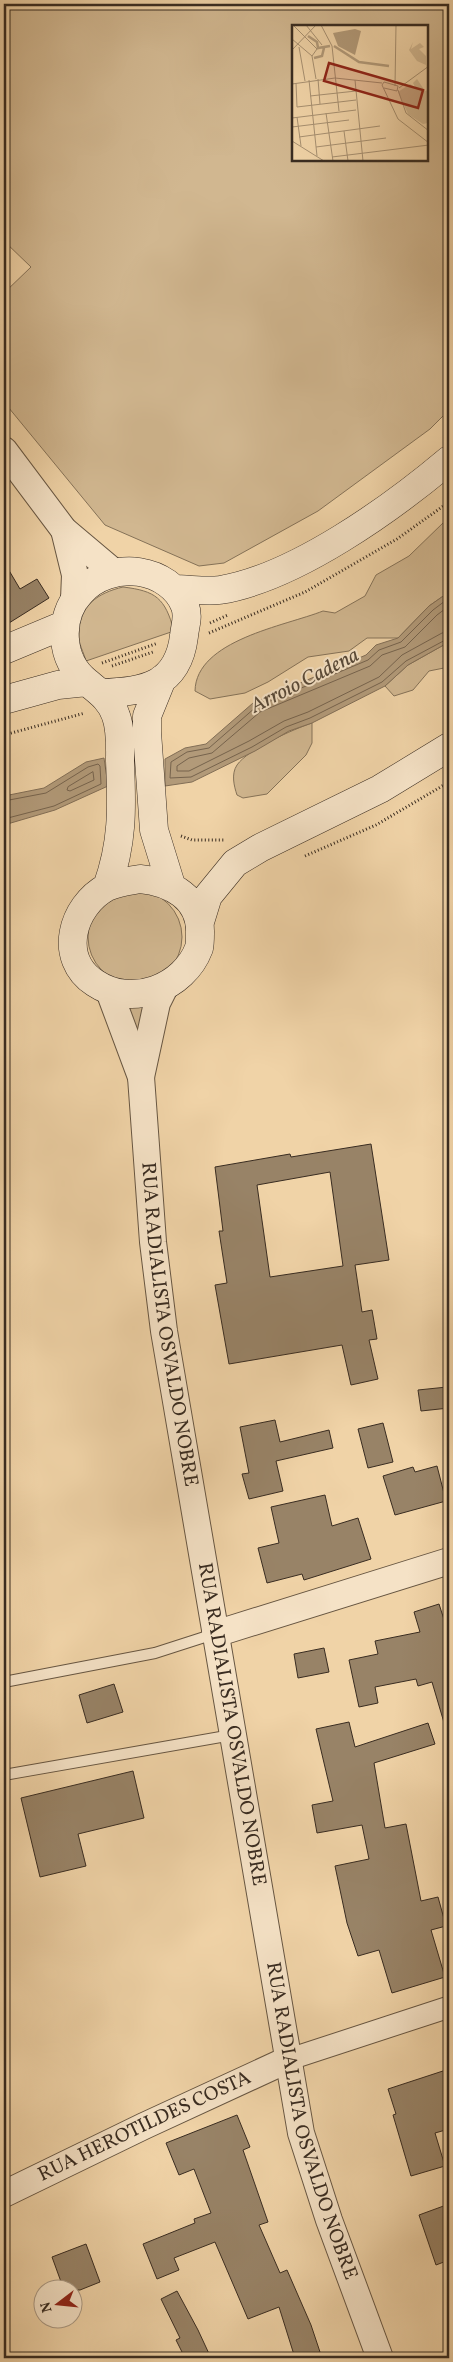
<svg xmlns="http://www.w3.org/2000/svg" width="453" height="2362" font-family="Vollkorn,serif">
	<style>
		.green { fill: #d1b790; stroke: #857258; fill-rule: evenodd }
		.water { fill: #b29a79; stroke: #826e56 }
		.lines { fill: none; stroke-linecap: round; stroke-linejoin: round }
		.shore { stroke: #76634d; stroke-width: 1 }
		.building { fill: #988367; stroke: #392c21; fill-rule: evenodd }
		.service-casing { stroke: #675642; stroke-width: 12 }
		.minor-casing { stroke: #675642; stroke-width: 23 }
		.tertiary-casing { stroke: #675642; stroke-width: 28 }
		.secondary-casing { stroke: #392c21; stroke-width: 29 }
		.path { stroke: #392c21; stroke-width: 3; stroke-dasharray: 1 2.5; stroke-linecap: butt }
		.service { stroke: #f5e2c6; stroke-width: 10 }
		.minor { stroke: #f5e2c6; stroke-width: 21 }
		.tertiary { stroke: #f5e2c6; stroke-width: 26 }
		.secondary { stroke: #f5e2c6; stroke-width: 28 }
		.labels { text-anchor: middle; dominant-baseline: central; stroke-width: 4; stroke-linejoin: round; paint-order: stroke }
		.street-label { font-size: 20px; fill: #392c21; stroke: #f5e2c6 }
		.water-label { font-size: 21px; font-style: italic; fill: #574837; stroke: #f5e2c6 }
		.inset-river { fill: none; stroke: #b29a79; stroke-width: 2.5 }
		.inset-road { fill: none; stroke: #a79071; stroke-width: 1 }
		.view { fill: #8f2418; fill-opacity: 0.15; stroke: #8f2418; stroke-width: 2.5 }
		.inset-edge { fill: none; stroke: #392c21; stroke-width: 2.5 }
	</style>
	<rect width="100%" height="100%" fill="#f0d3a7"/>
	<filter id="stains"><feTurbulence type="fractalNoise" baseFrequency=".004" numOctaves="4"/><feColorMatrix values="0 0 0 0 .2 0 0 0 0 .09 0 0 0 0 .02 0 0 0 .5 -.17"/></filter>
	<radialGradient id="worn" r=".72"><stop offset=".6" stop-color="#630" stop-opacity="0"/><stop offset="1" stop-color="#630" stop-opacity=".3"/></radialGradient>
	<path class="green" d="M4 4H449V410L430 429 318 511 224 563 199 566 105 525 4 402V293L31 267 4 241ZM427 26V160H293V26Z
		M449 521V592L429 606 398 638H367L349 651 308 657 268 682 245 693 210 699 195 691C196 640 285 626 323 611L335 613 365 596 376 575 409 556 444 522Z
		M123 587C156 591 165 598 174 631L86 661C84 653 78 643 79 635 79 605 98 593 123 587Z
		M449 642V667L429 671 413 690 394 696 385 686 408 665Z
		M312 723V743L306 755 267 794 243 798 237 795C234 786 231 774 237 765 248 749 294 729 312 723Z
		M88 937a47 47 0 1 1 94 0a47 47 0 1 1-94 0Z
		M121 1005 148 1006 137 1054Z"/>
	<path class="water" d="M449 592V642L408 665 385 686 312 723 289 731 255 751 192 782 165 786V759L185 748 206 744 253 703 366 655 376 645 398 638 429 606Z
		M104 758 108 786 55 810 4 825V796L44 788 86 762Z"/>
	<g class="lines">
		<path class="shore" d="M449 598 433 610 401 642 379 650 368 660 256 707 209 748 187 752 171 762 170 778 191 777 252 747 286 727 310 718 382 682 406 661 449 638
			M449 606 437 615 405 647 382 655 370 666 260 712 212 753 189 758 177 766V771H189L249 741 284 721 308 712 379 677 402 655 442 633 449 632
			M93 772 94 780 70 791 67 790 68 787Z
			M4 801 46 793 88 767 98 764 100 766 101 784 54 806 4 819"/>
	</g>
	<path class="building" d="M4 562 20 589 37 579 49 598 9 623 4 614Z
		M371 1144 389 1260 355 1265 362 1312 372 1310 377 1339 369 1340 378 1379 351 1385 342 1345 229 1364 215 1285 227 1283 219 1231H223L215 1167 290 1154 291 1157ZM330 1172 343 1266 270 1277 257 1185Z
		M447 1387 449 1408 421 1411 418 1390Z
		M275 1420 280 1442 329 1430 333 1448 276 1461 283 1491 249 1499 242 1474 249 1473 240 1427Z
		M383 1423 393 1462 368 1468 358 1429Z
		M437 1466 446 1501 395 1515 383 1476 413 1467 415 1472Z
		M325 1495 332 1526 358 1518 371 1559 304 1580 302 1574 267 1583 258 1548 279 1543 271 1507Z
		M439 1604 449 1635V1725L445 1726 432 1682 418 1686 416 1679 375 1687 378 1703 359 1707 349 1660 378 1654 375 1641 420 1632 414 1612Z
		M324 1648 329 1672 298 1678 294 1654Z
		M114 1684 123 1712 87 1723 79 1695Z
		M349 1722 355 1747 428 1723 435 1744 374 1763 385 1828 406 1824 421 1901 438 1897 446 1926 431 1930 445 1977 392 1993 379 1950 358 1956 347 1923 335 1866 369 1859 362 1825 317 1833 312 1805 333 1801 316 1729Z
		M133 1771 144 1818 78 1834 86 1866 40 1877 21 1798Z
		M449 2069V2129L435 2133 445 2166 411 2176 393 2115 396 2114 388 2089Z
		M237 2115 250 2147 243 2150 268 2222 259 2225 280 2273 287 2270 311 2325 320 2352 298 2358H295L279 2307 248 2319 215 2242 174 2258 179 2270 157 2279 143 2244 195 2223 194 2219 211 2213 194 2169 179 2175 166 2143Z
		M449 2204V2260L436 2265 419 2215Z
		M86 2244 100 2282 80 2290H64L52 2257Z
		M177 2291 198 2330 211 2358H185L176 2340 180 2338 161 2299Z"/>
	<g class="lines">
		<g class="service-casing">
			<path id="service" d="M4 1682 155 1653 214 1634
				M4 1775 232 1735"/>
		</g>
		<g class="minor-casing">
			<path id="minor" d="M287 2060 449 2007"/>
		</g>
		<g class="tertiary-casing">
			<g id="tertiary">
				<path d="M4 450 64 530 115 573"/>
				<path d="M64 530 75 575 74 599"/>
				<path id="s1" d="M109 991 141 1077 153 1242 164 1331 301 2133 329 2220 380 2358"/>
				<path d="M141 1077 157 1003 165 987"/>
				<path d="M215 1634 449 1561"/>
				<path id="s2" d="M4 2194 144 2126 287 2060"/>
			</g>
		</g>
		<g class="secondary-casing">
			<path id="secondary" d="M174 589C189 589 206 592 220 590 295 578 392 508 449 460
				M4 650 64 625
				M162 679 147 716V732L154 830 171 885
				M101 693C144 692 178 686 184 636 185 625 189 617 185 606 178 587 159 575 139 572 118 569 95 576 81 592 57 617 60 661 87 682 99 692 111 700 116 716 121 730 120 746 120 761 122 808 123 843 107 887
				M4 700 58 685 87 682
				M140 879C171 882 201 898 200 933 200 938 200 944 199 948 184 988 132 1008 95 983 57 958 72 906 107 887 118 882 129 881 140 879Z
				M200 922 208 896 235 863 260 848 380 789 449 747"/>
		</g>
		<path class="path" d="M210 623 228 615
			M209 633 305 592 397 539 449 502
			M102 663 158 643
			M112 666 153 652
			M4 735 85 713
			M181 836 192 840H224
			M305 856 376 825 449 782"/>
		<use href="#service" class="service"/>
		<use href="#minor" class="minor"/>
		<use href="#tertiary" class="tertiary"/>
		<use href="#secondary" class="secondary"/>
	</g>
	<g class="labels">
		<g class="street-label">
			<text stroke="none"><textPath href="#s1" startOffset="341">RUA RADIALISTA OSVALDO NOBRE</textPath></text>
			<text stroke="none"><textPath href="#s1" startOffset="746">RUA RADIALISTA OSVALDO NOBRE</textPath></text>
			<text stroke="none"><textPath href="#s1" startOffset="1151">RUA RADIALISTA OSVALDO NOBRE</textPath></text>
			<text stroke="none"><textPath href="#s2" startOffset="156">RUA HEROTILDES COSTA</textPath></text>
		</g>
		<g class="water-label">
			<text transform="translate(305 681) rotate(-27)">Arroio Cadena</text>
		</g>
	</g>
	<g transform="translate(292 25)">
		<rect width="136" height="136" fill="#f0d3a7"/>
		<path d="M121 17 119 24 128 18 132 22 127 24 134 31V40L125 36 117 25ZM125 54 133 66 136 65V98L131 99 116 89 106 67 118 59 123 62 121 58Z" fill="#d1b790"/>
		<path d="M63 4 69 6 63 30 46 21 41 8Z" fill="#b29a79"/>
		<path class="inset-river" d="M16 11 25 17 26 23 38 21M42 21 67 37 97 41M22 33 30 31 32 23"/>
		<path class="inset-road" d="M1 0 25 24 20 31M14 0 30 20M29 0 40 21 47 86M0 14 20 31 24 54M7 22 13 56M0 25 24 0M26 54 28 79M17 55 25 131M63 55 71 136M4 58 5 82 64 75M0 59 43 53 90 58M103 61 104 0M92 63 105 66 106 61 92 57 90 60 106 94 137 118M107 63 137 41M106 65 114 88 137 106M18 71 64 66M34 88 41 136M5 92 9 121M0 93 64 85M0 102 57 95M52 106 56 136M7 112 88 101M0 116 32 136M24 122 94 113M40 132 137 120"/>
		<path class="view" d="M37 38 131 65 126 83 32 56Z"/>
		<rect width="136" height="136" class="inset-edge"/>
	</g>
	<rect width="453" height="2362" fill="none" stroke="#f0d3a7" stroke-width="20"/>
	<rect x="5" y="5" width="443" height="2352" fill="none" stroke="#392c21" stroke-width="2.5"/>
	<rect x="10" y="10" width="433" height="2342" fill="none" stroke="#392c21"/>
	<g transform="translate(58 2304) rotate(254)"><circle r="24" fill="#f5e2c6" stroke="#aa9984"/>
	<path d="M0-4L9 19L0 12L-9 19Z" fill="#8f2418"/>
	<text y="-8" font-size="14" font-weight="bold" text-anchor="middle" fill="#392c21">N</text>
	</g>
	<rect width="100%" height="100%" filter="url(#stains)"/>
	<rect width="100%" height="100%" fill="url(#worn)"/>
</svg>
